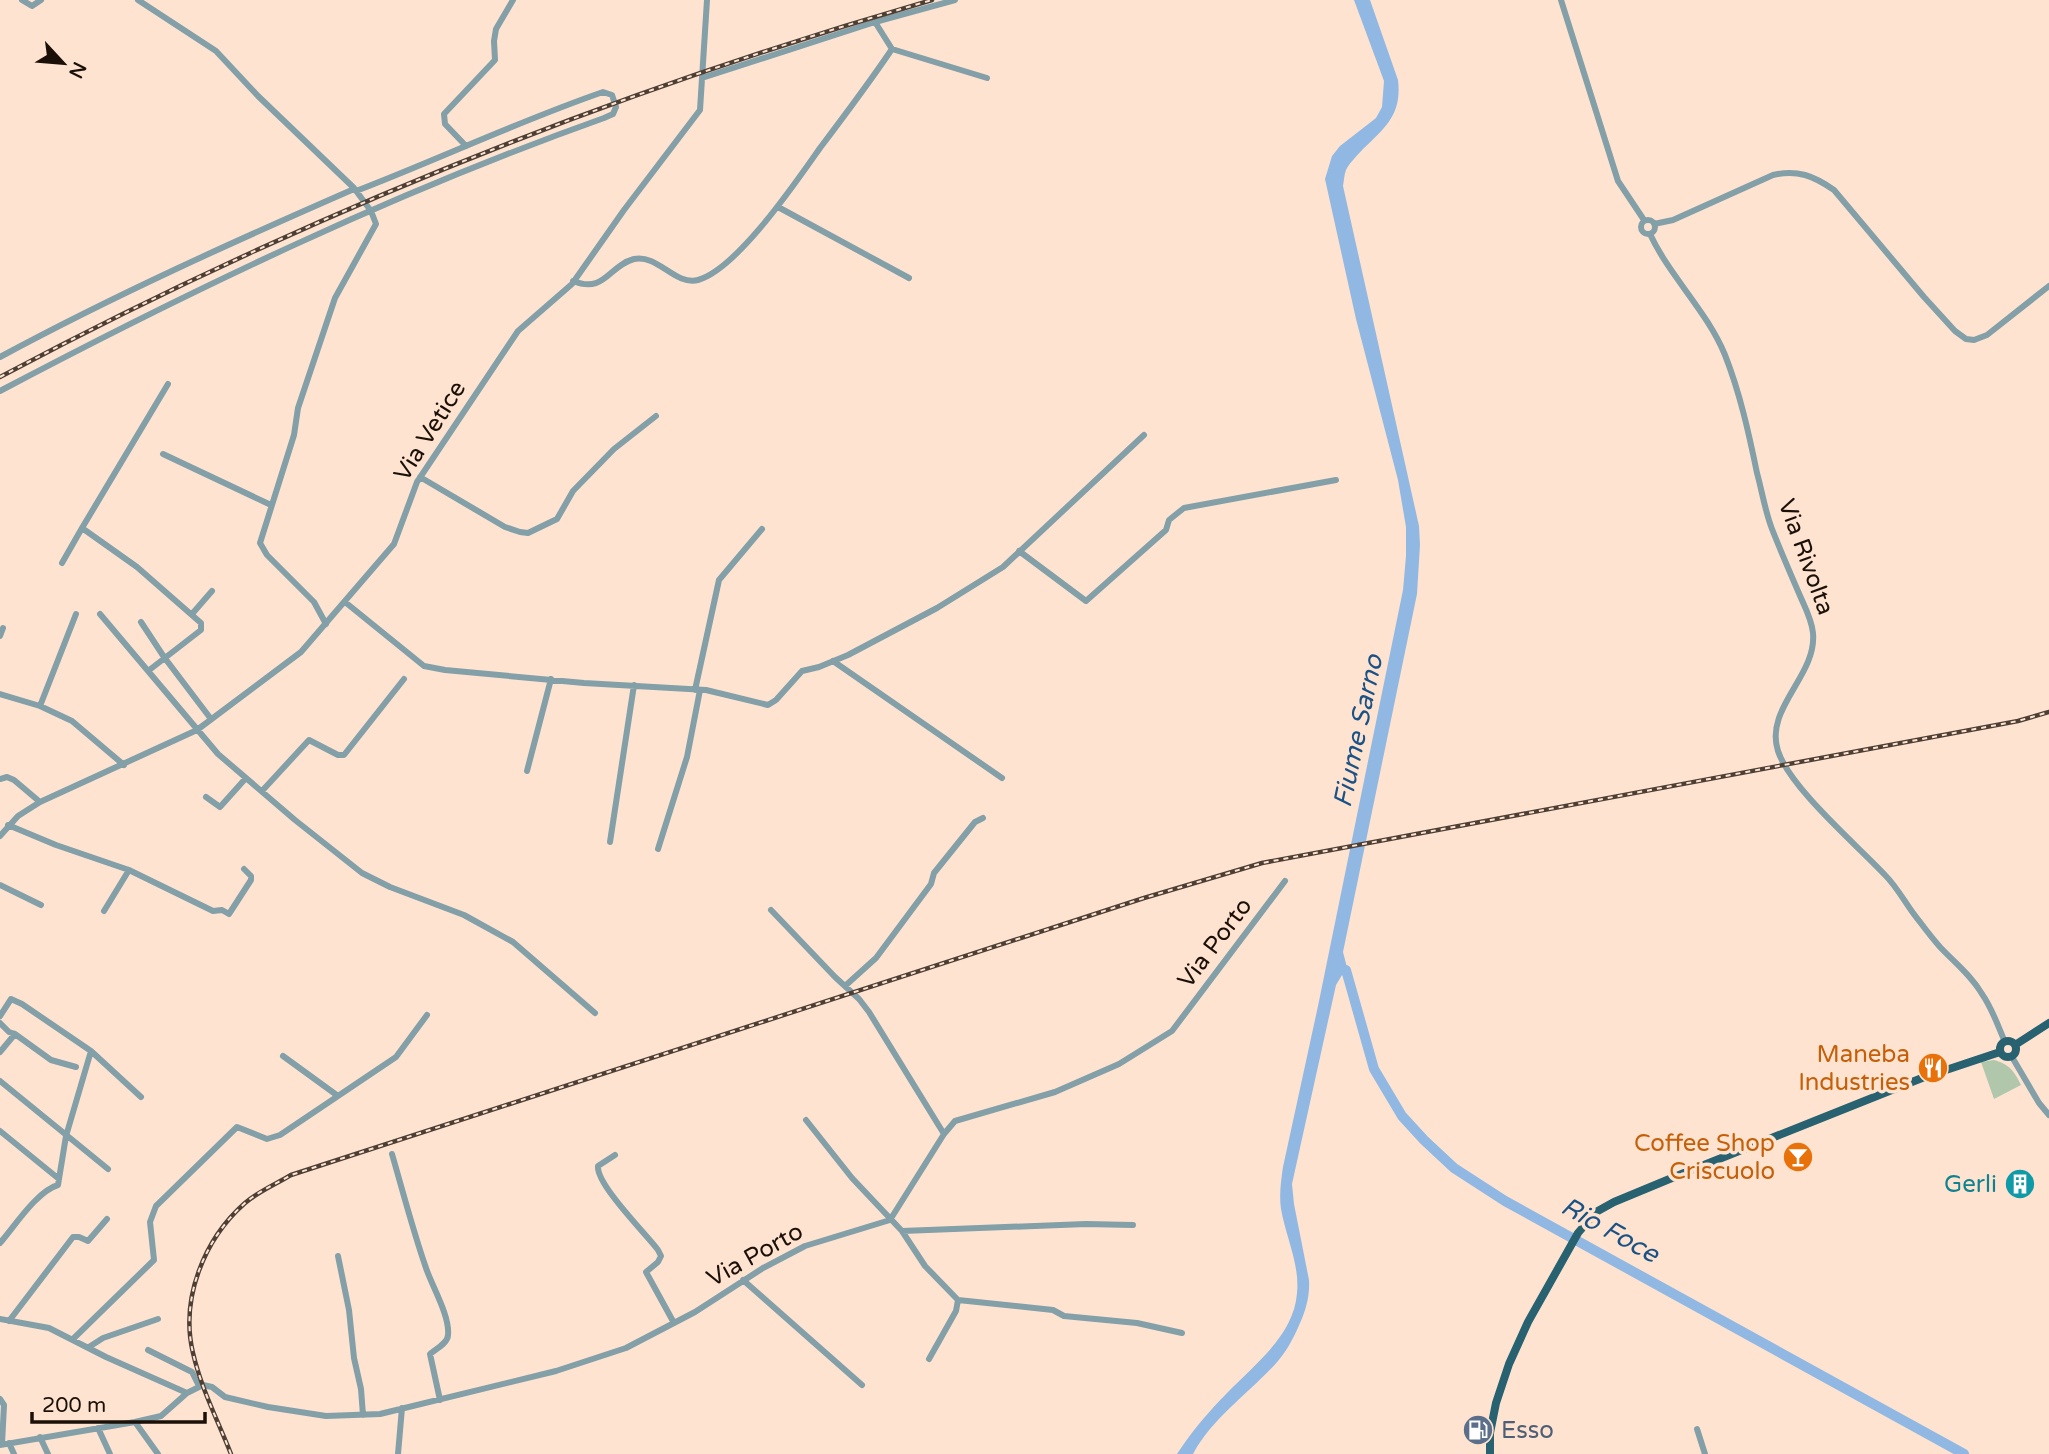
<svg xmlns="http://www.w3.org/2000/svg" width="2049" height="1454" font-family="'Varela Round',sans-serif">
	<style>
		.green { fill: #b0c7ab }
		.water { fill: #91b8e2 }
		.lines { fill: none; stroke-linecap: round; stroke-linejoin: round }
		.river { stroke: #91b8e2; stroke-width: 10 }
		.minor { stroke: #839fa7; stroke-width: 6 }
		.major { stroke: #28616f; stroke-width: 8 }
		.rail-casing { stroke: #4e3f35; stroke-width: 4.5 }
		.rail { stroke: #fee3d1; stroke-width: 2; stroke-dasharray: 5; stroke-linecap: butt }
		.labels { text-anchor: middle; dominant-baseline: central; stroke-width: 7; stroke-linejoin: round; paint-order: stroke }
		.street-label { font-size: 24px; fill: #1b1008; stroke: #fee3d1 }
		.food-label { font-size: 24px; fill: #c56008; stroke: #fee3d1; text-anchor: end }
		.culture-label { font-size: 24px; fill: #0d838f; stroke: #fee3d1; text-anchor: end }
		.service-label { font-size: 24px; fill: #4e5e75; stroke: #fee3d1; text-anchor: start }
		.water-label { font-size: 26px; font-style: italic; fill: #1a5286; stroke: #fee3d1 }
	</style>
	<rect width="100%" height="100%" fill="#fee3d1"/>
	<path class="green" d="M1994 1060C2009 1064 2014 1071 2021 1085L1994 1099 1981 1062Z"/>
	<path class="water" d="M1354 0H1370L1398 80C1402 114 1386 127 1363 149 1357 156 1350 162 1346 170 1344 175 1344 181 1343 186L1419 526 1420 545 1417 594 1343 952 1351 983 1342 975 1336 985 1292 1184 1294 1204 1309 1280C1310 1295 1306 1310 1300 1323 1294 1337 1288 1349 1278 1361 1251 1392 1213 1417 1193 1454H1177C1192 1431 1209 1411 1228 1392 1255 1364 1294 1335 1297 1293 1300 1265 1286 1237 1281 1209 1279 1195 1281 1181 1283 1167L1318 1006 1403 590 1406 556V527L1398 480 1356 319 1325 179 1332 156 1340 146 1376 118 1382 107 1384 81Z"/>
	<g class="lines">
		<path class="river" d="M1346 970 1374 1069 1402 1116 1424 1140 1454 1168 1505 1201 1964 1454"/>
		<path class="minor" d="M22 0 32 6 41 0
			M138 0 216 51 258 96 354 188 371 211 376 224 335 298 298 408 294 435 260 543 267 555 314 602 326 624
			M1561 0 1618 181 1644 220
			M875 22 892 49
			M702 78 875 22 955 0
			M466 146 445 124 444 114 495 60 494 41 496 29 513 0
			M778 207 909 278
			M1641 227a7 7 0 1 1 14 0a7 7 0 1 1-14 0Z
			M1654 224 1673 220 1773 175C1797 169 1814 176 1834 190L1924 297 1955 331 1966 339 1974 340 1987 335 2049 286
			M1650 234C1670 277 1707 311 1725 355 1740 393 1749 434 1757 473 1762 491 1765 511 1772 529 1781 552 1791 575 1801 598 1806 609 1812 621 1813 633 1817 676 1764 708 1778 751 1790 788 1857 845 1885 875 1899 889 1907 907 1920 922 1926 930 1933 939 1940 947 1954 962 1971 975 1982 994 1992 1008 1998 1026 2005 1042
			M573 281C605 294 608 266 634 259 658 254 675 286 698 280 737 269 796 182 820 148 845 115 869 83 892 49L987 78
			M0 357C115 295 235 241 354 189
			M0 391C195 288 396 192 604 118L613 114 616 107 612 95 603 92C519 121 439 159 356 191
			M163 454 271 505
			M420 477 505 527 520 532 528 533 557 519 573 491 614 449 656 416
			M82 528 168 384
			M1019 551 1086 601 1166 530 1169 520 1184 508 1336 480
			M62 563 82 528 137 567 201 623V630L148 671
			M345 602 424 666 445 670 584 683 706 690 768 705 776 700 802 671 819 667 848 655 937 608 1003 567 1144 435
			M100 614 218 754 295 820 362 873 390 887 464 915 513 942 595 1013
			M192 614 212 591
			M141 622 164 657 211 719
			M0 636 3 628
			M833 661 1002 778
			M695 690 719 580 762 529
			M0 694 40 706 72 721 124 765
			M40 706 76 614
			M527 771 551 679
			M0 779 7 777 14 780 40 802
			M262 791 309 740 338 755H344L404 679
			M206 797 220 807 246 778
			M8 825 56 845 129 870 213 911 222 910 229 914 251 880V876L244 869
			M0 836 18 816 40 802 197 730 301 652 394 544 417 482 518 331 572 284 624 210 700 110 707 0
			M610 842 634 685
			M658 849 687 757 700 690
			M0 885 41 905
			M771 910 835 977 859 999 869 1012 944 1134
			M104 911 129 870
			M845 986 876 958 931 884 934 873 975 822 983 818
			M0 1016 11 999 22 1004 91 1051
			M0 1023 9 1032 15 1034 51 1060 76 1067
			M0 1052 15 1034
			M283 1056 338 1096
			M2012 1057 2039 1103 2049 1115
			M0 1081 108 1169
			M806 1120 852 1178 902 1231 1086 1224 1133 1225
			M0 1131 59 1179
			M392 1154C403 1192 413 1231 426 1268 432 1286 450 1316 448 1335 448 1343 436 1349 430 1354L440 1400
			M615 1155 598 1166C596 1184 645 1233 658 1250L661 1256 658 1262 646 1272 674 1323
			M902 1231 925 1266 958 1300 1053 1310 1064 1316 1137 1323 1182 1333
			M0 1243C14 1227 37 1191 58 1185L66 1136 91 1051 141 1097
			M338 1256 349 1310 354 1358 361 1389 363 1415
			M743 1280 862 1385
			M0 1319 49 1328 106 1357 187 1393
			M9 1321 73 1237H79L88 1241 107 1219
			M73 1339 154 1260 150 1222 156 1206 237 1127 267 1139 280 1135 396 1057 427 1015
			M89 1347 103 1338 158 1319
			M148 1350 192 1372 199 1386
			M929 1359 956 1311 958 1300
			M0 1399 4 1405 2 1444
			M135 1422 161 1416 187 1393 203 1385 212 1387 225 1397 268 1407 326 1416 380 1414 556 1371 626 1348 695 1312 763 1268 805 1246 890 1220 944 1134 955 1121 1055 1092 1119 1064 1172 1031 1285 881
			M98 1428 110 1454
			M1697 1429 1705 1454
			M40 1437 48 1454
			M9 1443 14 1454
			M0 1445 135 1422 158 1454
			M398 1454 402 1408"/>
		<path class="major" d="M2000 1049a8 8 0 1 1 16 0a8 8 0 1 1-16 0Z
			M2015 1045 2049 1023
			M1490 1454V1433L1496 1403 1509 1364 1528 1322 1578 1233 1596 1212 1614 1202 1684 1173 1922 1078 2000 1052"/>
		<g class="rail-casing">
			<path id="rail" d="M0 377C297 219 609 93 932 0
				M231 1454C218 1421 201 1388 193 1353 180 1299 204 1239 245 1203 259 1191 276 1184 291 1175L1144 898 1262 863 2018 721 2049 712"/>
		</g>
		<use href="#rail" class="rail"/>
	</g>
	<defs>
		<g id="restaurant-disc" transform="scale(1.575)"><circle r="9.5" fill="#e8710a" stroke="#fee3d1"/><path d="M-5-6h1v4h1v-4h1v4h1v-4h1v5L-1.5 .5V6h-2V.5L-5-1ZM5-6V6H3V1.5H1.5Q1.5-4 5-6Z" fill="#fff"/></g>
		<g id="bar-disc" transform="scale(1.575)"><circle r="9.5" fill="#e8710a" stroke="#fee3d1"/><path d="M-6-5H6L.8 .8V4.5H3.5V6h-7V4.5H-.8V.8Z" fill="#fff"/></g>
		<g id="building-disc" transform="scale(1.575)"><circle r="9.5" fill="#0f9aa8" stroke="#fee3d1"/><path d="M-4-6H4V6H1V3H-1V6H-4ZM-2.5-4.3h1.7v1.8h-1.7ZM.8-4.3h1.7v1.8H.8ZM-2.5-1h1.7V.8h-1.7ZM.8-1h1.7V.8H.8Z" fill="#fff"/></g>
		<g id="fuel-disc" transform="scale(1.575)"><circle r="9.5" fill="#5c6f8a" stroke="#fee3d1"/><path d="M-5.5-6h7V0h2V4h1.3V-2.5L3-4.5l.8-.8L6-3V5H2.5V1h-1V6h-7ZM-4.2-4.7v3.2H.2V-4.7Z" fill="#fff"/></g>
	</defs>
	<g fill-rule="evenodd">
		<use href="#restaurant-disc" x="1933" y="1068"/>
		<use href="#bar-disc" x="1798" y="1157"/>
		<use href="#building-disc" x="2020" y="1184"/>
		<use href="#fuel-disc" x="1478" y="1430"/>
	</g>
	<g class="labels">
		<g class="street-label">
			<text transform="translate(430 431) rotate(-58)">Via Vetice</text>
			<text transform="translate(1806 557) rotate(70)">Via Rivolta</text>
			<text transform="translate(1215 943) rotate(-53)">Via Porto</text>
			<text transform="translate(755 1255) rotate(-29)">Via Porto</text>
		</g>
		<g class="food-label">
			<text x="1910" y="1054">Maneba<tspan x="1910" dy="28">Industries</tspan></text>
			<text x="1775" y="1143">Coffee Shop<tspan x="1775" dy="28">Criscuolo</tspan></text>
		</g>
		<g class="culture-label">
			<text x="1997" y="1184">Gerli</text>
		</g>
		<g class="service-label">
			<text x="1501" y="1430">Esso</text>
		</g>
		<g class="water-label">
			<text transform="translate(1358 731) rotate(-78)">Fiume Sarno</text>
			<text transform="translate(1610 1230) rotate(29)">Rio Foce</text>
		</g>
	</g>
	<g transform="translate(63 63) rotate(116)" stroke="#fee3d1" stroke-width="5" paint-order="stroke">
	<path d="M0-5L12 26L0 18L-12 26Z" fill="#1b1008"/>
	<text y="-10" font-size="19" font-weight="bold" text-anchor="middle" fill="#1b1008">N</text>
	</g>
	<path d="M32 1412v10h173v-10" fill="none" stroke="#1b1008" stroke-width="3.5"/>
	<text x="42" y="1412" font-size="21" fill="#1b1008" stroke="#fee3d1" stroke-width="5" paint-order="stroke">200 m</text>
</svg>
